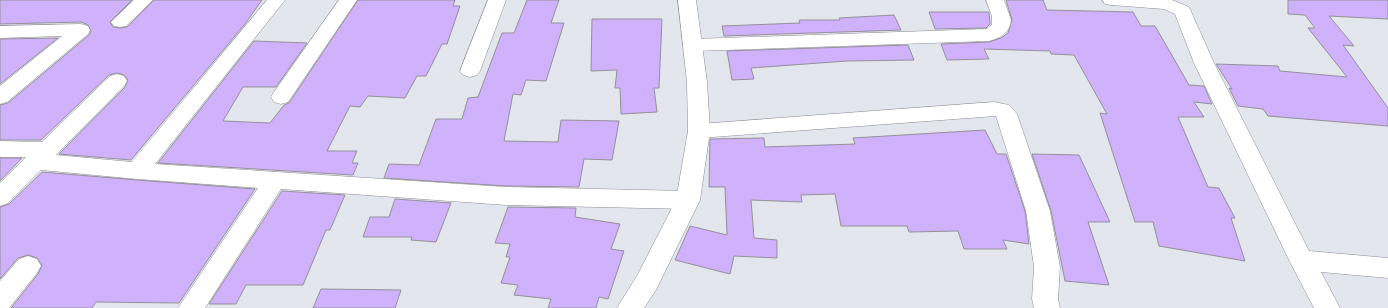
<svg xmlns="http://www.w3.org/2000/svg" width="1388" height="308" font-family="'Nunito Sans',sans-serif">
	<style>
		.building { fill: #d0b1fc; stroke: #939198 }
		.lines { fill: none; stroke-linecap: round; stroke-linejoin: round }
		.minor-casing { stroke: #8b8d95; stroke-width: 1 }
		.tertiary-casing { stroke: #8b8d95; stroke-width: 1 }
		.minor { fill: #fff; fill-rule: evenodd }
		.tertiary { fill: #fff; fill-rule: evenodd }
	</style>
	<rect width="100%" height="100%" fill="#e4e6ee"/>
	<path class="building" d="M0 0H132L110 22 113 27 120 28 127 27 154 0H262L245 24 131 160 59 154 125 87 128 80 124 75 117 73 109 75 41 140H0V105L8 103 89 35 91 31 88 25 81 22 0 24Z
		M358 0H455L453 6H460L447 44H442L426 76H417L405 98 368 96 360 107 350 106 327 151H357L352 163H358L353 175 158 163 254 41 307 43 276 87H243L223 121 270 123 284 105 289 103Z
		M527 0H559L551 23H564L546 81 526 80 521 95 513 94 504 141 558 142 561 120 619 121 612 160 584 159 579 187 506 186 384 178 389 164 419 165 436 119H462L468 98 478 97 502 33H514Z
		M1006 0H1043L1047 10 1133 12 1141 26H1155L1189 85 1204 86 1212 104 1194 102 1204 117H1178L1208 187 1219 188 1235 218H1231L1245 261 1159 246 1153 222H1135L1100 113 1107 114 1074 55 1051 54 1050 51 984 49 989 59 947 60 941 44 989 42 1001 38 1008 33 1012 20Z
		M1288 0H1388V19L1329 16 1354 46 1343 45 1388 108V126L1268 116 1263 109 1238 106 1229 88 1232 89 1216 64 1278 66 1280 71 1347 77 1308 28H1315L1305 15 1288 14Z
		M929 12H989L990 24 986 28 935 29Z
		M894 15 901 30 724 36 722 26 800 23 799 20H840L839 18Z
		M592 19H662L659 88H654L657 112 621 114 620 88H615L617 70 591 71Z
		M58 38 0 84V39Z
		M908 45 914 60 847 61 751 68 754 79 732 80 727 51Z
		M985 130 997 154H1006L1025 211 1029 244 1003 240 1007 249H964L958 231 909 232 907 226H841L835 194 801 195 802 202 751 200 754 238 777 240V258L734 256 730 274 675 260 690 226 727 235 725 187H709L710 139 764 138 765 147 855 144 853 138Z
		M1032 154 1079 155 1110 222H1088L1109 285 1065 281 1051 211Z
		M0 158H22L0 181Z
		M42 172 137 180 255 189 179 303 96 302 92 308H11L38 274 42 265 37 258 28 255 18 258 0 279V207L9 204Z
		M282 191 345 195 330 230H326L303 285H246L236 304H209Z
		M395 199 451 203 436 242 411 240 412 237H363L370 217H389Z
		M508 207 576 208 575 217 620 224 611 249 624 251 608 299 599 297 596 308H548L551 299 514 295 518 285 501 283 510 257H506L510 244 495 243Z
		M321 289 401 290 395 308H313Z"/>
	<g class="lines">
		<g class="minor-casing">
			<path id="minor" d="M134 0H153L126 26 120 27 114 26 111 22Z
				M267 0H285L155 164 506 187 688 191 696 194 700 200 696 206 688 209 506 205 281 189 205 308H178L258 188 137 179 41 170 8 203 0 206V183L26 157H0V141L42 142 110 76 117 74 124 76 127 81 124 86 56 155 132 162Z
				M339 0H357L288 102 281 104 274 102 271 97 274 92Z
				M488 0H506L480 71 477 75 470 77 463 75 460 71Z
				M986 0H1004L1011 20C1010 33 1000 38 989 41L694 51 687 49 685 45 687 41 694 39 986 29 992 25V16Z
				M1102 0H1172L1189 7 1214 63 1309 251 1388 258V278L1321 272 1340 308H1314L1289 260 1194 63 1175 14 1164 9 1111 5 1105 4Z
				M81 24 88 26 90 30 88 34 7 102 0 104V86L62 36 0 38V26Z
				M994 102 1009 105 1017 114 1050 211 1060 267 1058 299 1060 308H1034L1032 299 1034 267 1026 211 996 116 699 138 691 136 688 131 691 126 699 124Z
				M28 256 37 259 41 266 37 273 9 308H0V281L19 259Z"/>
		</g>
		<g class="tertiary-casing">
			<path id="tertiary" d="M678 0H696L707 82 710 131 700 200 656 290 644 308H617L638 274 676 200 688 131 687 82Z"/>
		</g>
		<use href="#minor" class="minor"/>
		<use href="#tertiary" class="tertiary"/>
	</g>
</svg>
